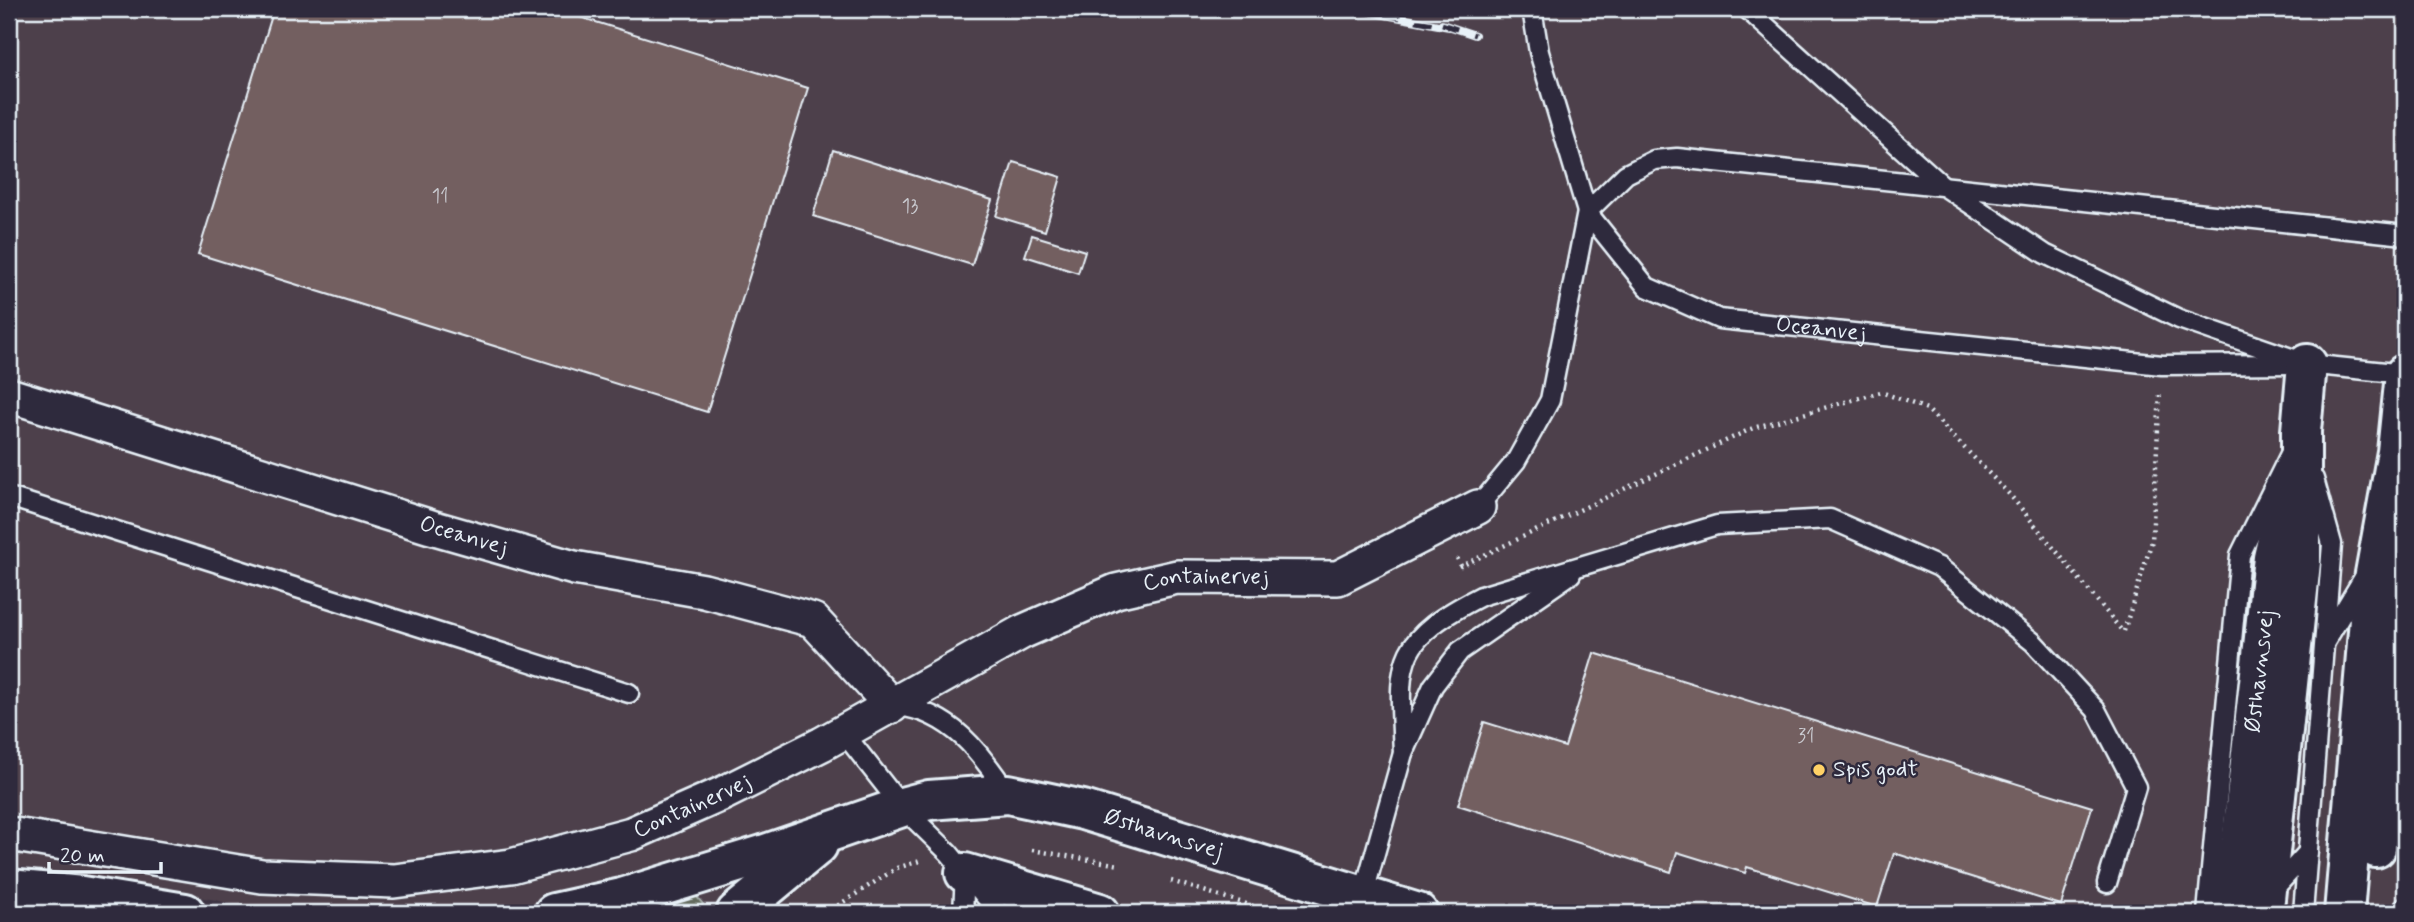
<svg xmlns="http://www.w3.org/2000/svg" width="2414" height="922" font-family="Mynerve,sans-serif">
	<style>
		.built { fill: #4d414c }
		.green { fill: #626a5d; stroke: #a5aeaa; stroke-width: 2 }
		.building { fill: #735e60; stroke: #e8f1f8; stroke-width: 2 }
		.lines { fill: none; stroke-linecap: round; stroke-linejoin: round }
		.service-casing { stroke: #e8f1f8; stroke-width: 23 }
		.minor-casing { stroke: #e8f1f8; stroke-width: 38 }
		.tertiary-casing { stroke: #e8f1f8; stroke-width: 44 }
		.path { stroke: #e8f1f8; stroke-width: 4.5; stroke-dasharray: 2 5; stroke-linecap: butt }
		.service { stroke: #2f2a3d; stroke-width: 18 }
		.minor { stroke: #2f2a3d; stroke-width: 33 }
		.tertiary { stroke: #2f2a3d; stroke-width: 38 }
		.rail-casing { stroke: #e8f1f8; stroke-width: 8 }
		.rail { stroke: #2f2a3d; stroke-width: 5; stroke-dasharray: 16; stroke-linecap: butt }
		.poi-dot { fill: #ffd166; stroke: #2f2a3d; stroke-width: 2.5 }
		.labels { text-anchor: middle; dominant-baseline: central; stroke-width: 5; stroke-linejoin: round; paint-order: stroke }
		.number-label { font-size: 19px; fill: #cbccd2 }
		.street-label { font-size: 23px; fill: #e8f1f8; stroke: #2f2a3d }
		.poi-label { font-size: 23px; fill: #e8f1f8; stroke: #2f2a3d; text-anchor: start }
	</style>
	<rect width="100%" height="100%" fill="#3d3444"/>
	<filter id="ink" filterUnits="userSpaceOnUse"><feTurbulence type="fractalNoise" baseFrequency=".0143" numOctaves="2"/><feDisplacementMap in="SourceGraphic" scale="14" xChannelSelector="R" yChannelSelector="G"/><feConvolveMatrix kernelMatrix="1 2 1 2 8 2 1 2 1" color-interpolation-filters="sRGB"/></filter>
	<g filter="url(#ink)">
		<path class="built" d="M9 9H2405V913H264L216 900 9 865Z"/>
		<path class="green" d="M689 897H697L703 904 698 913H624Z"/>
		<path class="building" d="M274 9H554L808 88 707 412 198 254Z
			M833 150 992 200 972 265 813 216Z
			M1013 162 1061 177 1045 231 996 216Z
			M1032 235 1085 251 1078 273 1025 256Z
			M1594 653 2092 807 2061 905 1894 853 1877 907 1747 867 1745 873 1677 852 1671 872 1458 805 1484 722 1565 747Z"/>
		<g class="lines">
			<g class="service-casing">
				<g id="service">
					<path id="s1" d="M1532 9 1539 52 1587 212 1647 287 1719 319 2162 365 2307 364 2405 374"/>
					<path d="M1747 9 1942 185 2045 254 2179 319 2294 359"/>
					<path d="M9 497 629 693"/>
					<path d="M1478 507 1516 461 1550 400 1587 212 1626 174 1654 160 1677 158 2405 235"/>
					<path d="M2325 642 2363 579"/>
					<path d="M898 706C951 712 981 753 1008 794"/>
					<path d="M843 732 902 807 949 853 999 913"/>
					<path d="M1403 753C1399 662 1391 642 1481 596L1717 525 1830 519 1939 567 2033 642 2096 710 2136 787 2107 883"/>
					<path d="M2272 891 2308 852"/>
					<path d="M1363 896 1403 753 1433 686 1460 651 1571 574"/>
					<path d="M963 913 965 873"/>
					<path d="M2207 913 2240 555 2292 450"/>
					<path d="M2303 913 2332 544 2314 479"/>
					<path d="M2405 913V906"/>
				</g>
			</g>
			<g class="minor-casing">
				<g id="minor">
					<path id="s2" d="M9 395 431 527 574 568 704 591 813 620 892 706"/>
					<path id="s3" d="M9 834 262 876 394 881 511 866 631 834 724 793 822 744 1022 632 1116 591 1177 577 1338 578 1478 507"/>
				</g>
			</g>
			<g class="tertiary-casing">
				<g id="tertiary">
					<path d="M2376 848 2401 600 2399 535"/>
					<path d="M965 873 1100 913"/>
					<path d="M9 889 82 896 185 913"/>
					<path id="s4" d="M554 913 622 898 763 855 902 807 929 800 1008 794 1083 810 1418 913"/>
					<path d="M736 913 818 845"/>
					<path id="s5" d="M2233 913 2273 558 2285 505"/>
					<path d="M2257 913 2265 899 2301 562V431L2307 364"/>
					<path d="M2344 913 2371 596 2397 452 2405 374"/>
				</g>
			</g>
			<path class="path" d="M1457 558 1461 566 1753 428 1881 392 1927 409 2010 495 2123 632
				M2124 631 2152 541 2160 392
				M1032 850 1120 865
				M1171 881 1276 913
				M826 913 897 868 920 861"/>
			<use href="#service" class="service"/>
			<use href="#minor" class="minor"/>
			<use href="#tertiary" class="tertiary"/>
			<g class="rail-casing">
				<path id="rail" d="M1353 9 1449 27
					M1442 24 1475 35"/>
			</g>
			<use href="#rail" class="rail"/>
		</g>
	</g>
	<circle class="poi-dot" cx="1819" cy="770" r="7"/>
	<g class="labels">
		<g class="number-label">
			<text x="440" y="196">11</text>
			<text x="910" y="206">13</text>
			<text x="1806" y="736">31</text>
		</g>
		<g class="street-label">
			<text stroke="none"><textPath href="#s1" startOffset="488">Oceanvej</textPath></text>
			<text stroke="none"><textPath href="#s2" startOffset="476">Oceanvej</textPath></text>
			<text stroke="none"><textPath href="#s3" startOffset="1265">Containervej</textPath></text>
			<text stroke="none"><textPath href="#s5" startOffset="243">Østhavnsvej</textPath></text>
			<text stroke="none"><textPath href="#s3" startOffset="698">Containervej</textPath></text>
			<text stroke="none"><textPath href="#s4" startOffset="632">Østhavnsvej</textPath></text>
		</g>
		<g class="poi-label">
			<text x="1833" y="770">Spis godt</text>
		</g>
	</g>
	<rect width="2414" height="922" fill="none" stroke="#2f2a3d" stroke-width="35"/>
	<rect x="18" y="18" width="2379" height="887" fill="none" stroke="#e8f1f8" stroke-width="2.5" filter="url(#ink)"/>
	<path d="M49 862v10h112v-10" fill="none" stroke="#e8f1f8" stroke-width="3.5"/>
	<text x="60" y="862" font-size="21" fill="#e8f1f8" stroke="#2f2a3d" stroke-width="5" paint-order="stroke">20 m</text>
</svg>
